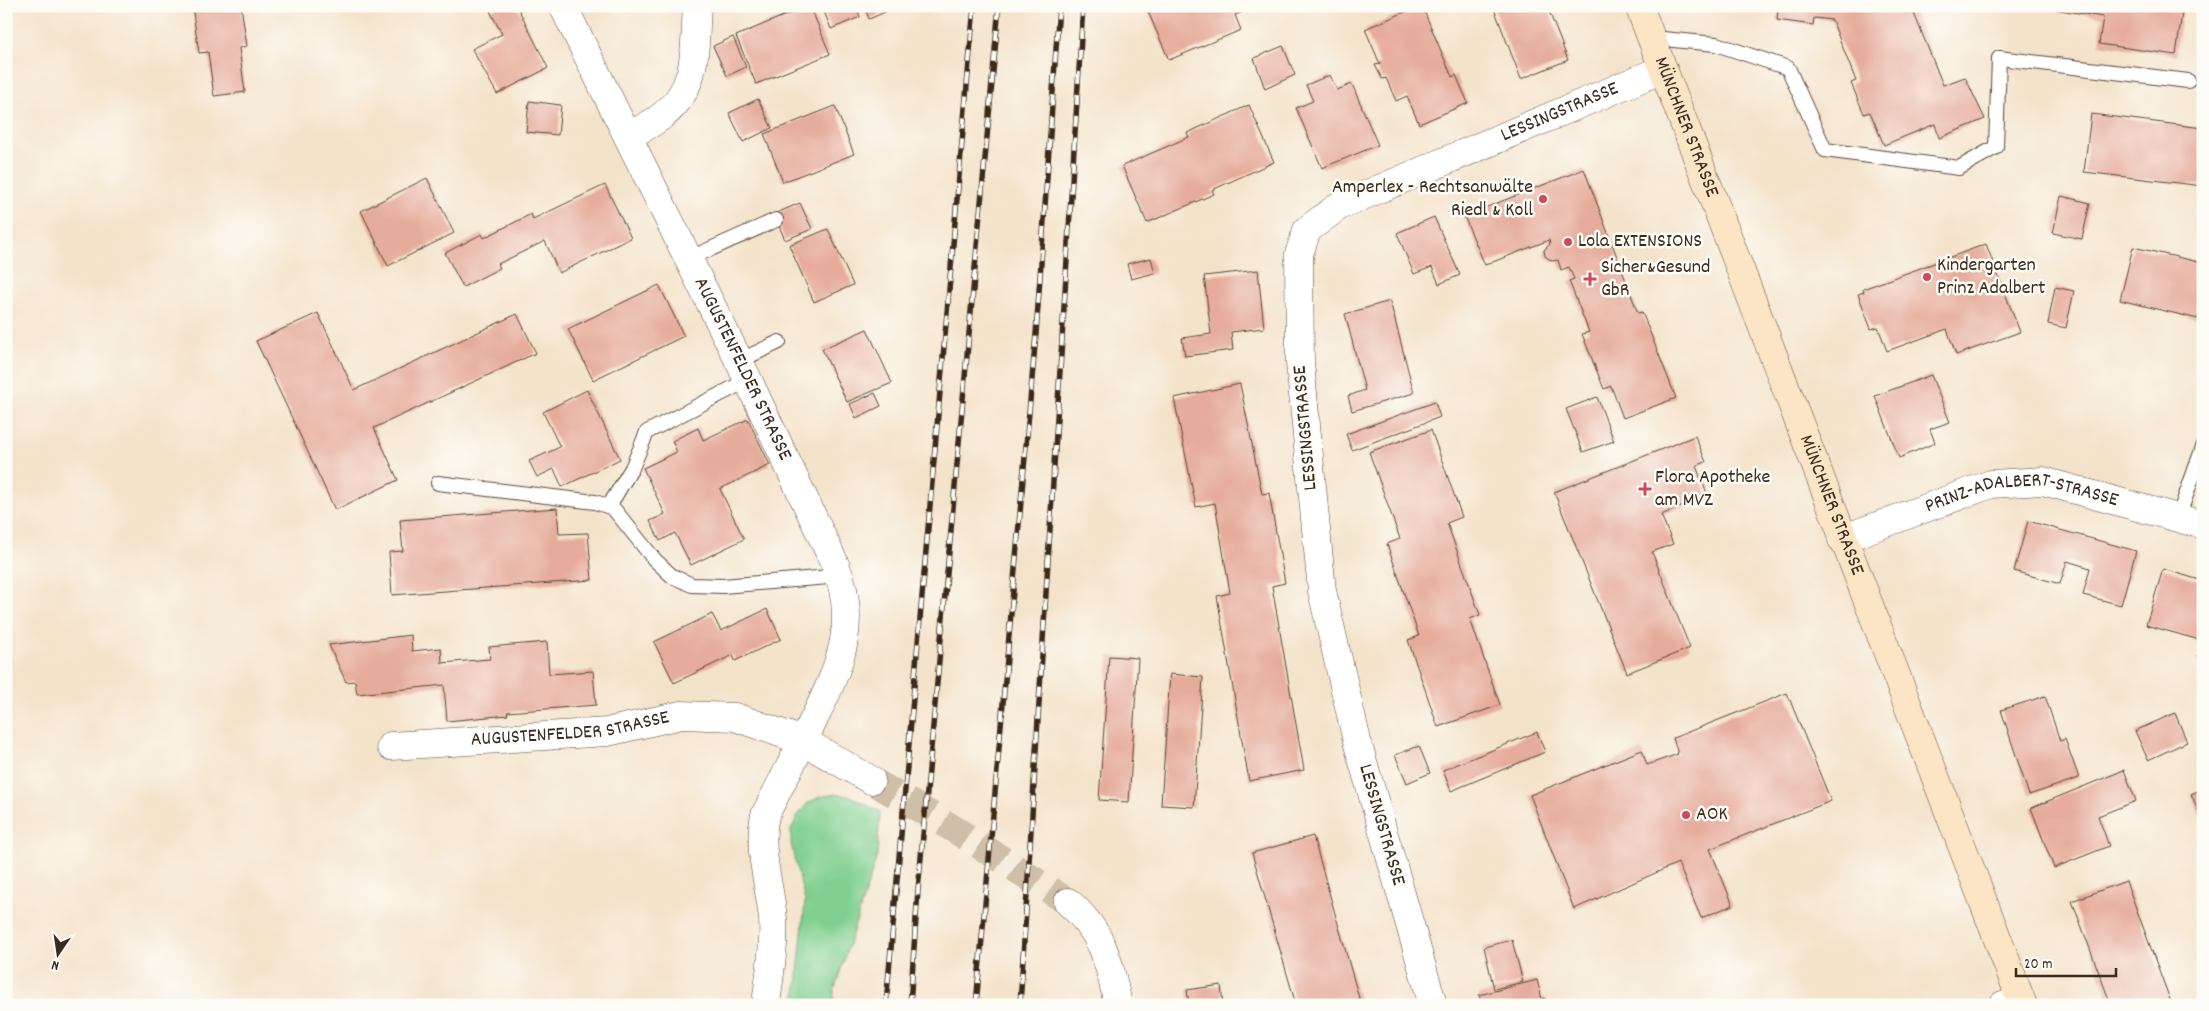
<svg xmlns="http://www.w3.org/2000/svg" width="2209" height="1011" font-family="Dekko,sans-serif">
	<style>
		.green { fill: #80cf8f; stroke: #5e7c56 }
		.building { fill: #e6ac9b }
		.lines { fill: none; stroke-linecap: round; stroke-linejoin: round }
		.minor-tunnel { stroke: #cfbea8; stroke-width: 28; stroke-dasharray: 28 14; stroke-linecap: butt }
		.service-casing { stroke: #574638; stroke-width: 16 }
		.minor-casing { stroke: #574638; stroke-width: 29 }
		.secondary-casing { stroke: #574638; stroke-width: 29 }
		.service { stroke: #fff; stroke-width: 14 }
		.minor { stroke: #fff; stroke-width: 28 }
		.secondary { stroke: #fce5c4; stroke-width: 28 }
		.rail-casing { stroke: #3b2a1e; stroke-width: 5.5 }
		.rail { stroke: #fdfcf7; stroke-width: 4; stroke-dasharray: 11; stroke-linecap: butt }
		.poi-dot { fill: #d1495b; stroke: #fdfcf7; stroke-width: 2 }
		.labels { text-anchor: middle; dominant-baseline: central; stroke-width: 5; stroke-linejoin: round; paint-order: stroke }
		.street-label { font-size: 20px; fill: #3b2a1e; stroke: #fdfcf7 }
		.poi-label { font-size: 20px; fill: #3b2a1e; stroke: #fdfcf7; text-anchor: start }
	</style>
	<rect width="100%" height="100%" fill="#fdfcf7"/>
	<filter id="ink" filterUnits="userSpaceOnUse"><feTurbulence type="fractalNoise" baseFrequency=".02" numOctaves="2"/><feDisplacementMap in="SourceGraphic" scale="10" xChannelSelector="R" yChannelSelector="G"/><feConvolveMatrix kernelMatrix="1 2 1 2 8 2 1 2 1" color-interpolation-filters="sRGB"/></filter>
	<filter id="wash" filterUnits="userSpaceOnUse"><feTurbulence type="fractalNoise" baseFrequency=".0096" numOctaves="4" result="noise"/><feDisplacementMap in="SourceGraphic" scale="20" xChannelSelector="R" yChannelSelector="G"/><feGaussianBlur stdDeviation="1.12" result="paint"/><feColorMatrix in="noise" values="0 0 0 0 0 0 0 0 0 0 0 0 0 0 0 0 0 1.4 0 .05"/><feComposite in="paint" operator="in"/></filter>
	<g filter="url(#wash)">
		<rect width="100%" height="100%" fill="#f4e3cb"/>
		<path class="green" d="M835 794 850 796 880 812 877 856 834 991 833 1005H795L805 901 791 844V830L798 815 807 804 819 797Z"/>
		<g id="blocks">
			<path class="building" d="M192 6H241L247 46 239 48 245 92 214 96 208 52 199 53Z
				M498 6H517L548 68 497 94 472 49 502 34 490 11Z
				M807 6H810L830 54 756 84 736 36Z
				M822 6H856L860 17 831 29Z
				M864 6H899L869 19Z
				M1257 6 1235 15 1241 30 1169 60 1146 7Z
				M1419 6H1422L1452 77 1456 75 1468 103 1419 124 1407 96 1396 101 1386 78 1382 79 1375 65 1380 64 1365 29Z
				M1493 6H1547L1568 60 1521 79Z
				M1758 6H1911L1943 85 1965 77 1985 119 1939 138 1935 124 1884 145 1870 112 1864 114 1851 83 1856 81 1832 20 1814 18 1813 25 1777 20 1778 10Z
				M2035 6H2183L2176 55 2099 44 2103 17Z
				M733 37 746 67 727 76 713 46Z
				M1283 46 1295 75 1265 89 1254 58Z
				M1330 75 1337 90 1352 84 1378 145 1322 168 1296 108 1313 101 1306 85Z
				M758 99 772 128 743 142 729 113Z
				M529 101 561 105 558 135 526 132Z
				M1249 105 1274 162 1212 190 1214 194 1147 223 1122 166 1189 137 1187 133Z
				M835 106 854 154 783 182 764 134Z
				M2091 114 2203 128V186L2084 172Z
				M1584 169 1638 313 1642 312 1676 398 1623 418 1611 386 1604 389 1582 334 1589 332 1569 281 1574 279 1569 267 1561 270 1558 260 1552 261 1545 256 1544 250 1550 244 1549 240 1485 265 1464 216Z
				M427 178 454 233 388 266 361 211Z
				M605 185 631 238 559 273 545 241 498 264 500 268 463 287 445 253 482 234 484 238 531 214 533 219Z
				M2061 196 2090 203 2082 239 2053 233Z
				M800 203 812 229 785 240 774 214Z
				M1434 217 1460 275 1439 284 1432 267 1414 274 1397 233Z
				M828 229 853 285 814 302 789 245Z
				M1986 244 2020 332 1956 355 1947 329 1887 351 1878 327 1871 329 1858 294 1864 292 1863 289Z
				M2133 247 2203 263V297L2198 319 2120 300Z
				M1151 258 1155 273 1131 279 1127 264Z
				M1258 270 1264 328 1231 332 1233 350 1185 356 1182 338 1211 334 1204 276Z
				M659 285 684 336 593 380 568 329Z
				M2055 287 2074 291 2066 328 2048 324Z
				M1390 301 1414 393 1352 411 1348 396 1365 390 1345 314Z
				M318 313 354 390 517 314 536 353 374 428 398 480 335 510 256 341Z
				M867 329 892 383 847 402 822 349Z
				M1931 375 1950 422 1930 429 1935 443 1899 458 1875 396Z
				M1240 384 1262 494 1269 493 1285 583 1272 586 1304 770 1249 781 1217 596 1230 593 1215 503 1196 507 1174 398Z
				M587 390 620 459 562 487 554 469 537 477 529 461 560 447 543 412Z
				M875 393 881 406 856 418 850 404Z
				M1597 397 1614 441 1583 452 1566 409Z
				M1435 402 1440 417 1352 450 1346 434Z
				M748 419 770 465 720 489 744 539 691 565 675 533 660 541 650 521 665 514 643 468 677 452 672 441 698 428 703 440Z
				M1431 430 1462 517 1447 523 1480 615 1470 619 1500 705 1438 727 1408 640 1419 636 1387 544 1400 539 1369 452Z
				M1695 436 1706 462 1696 466 1708 496 1661 515 1673 544 1652 552 1690 648 1627 673 1554 492Z
				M557 508 559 534 588 533 592 580 392 595 389 552 403 551 400 520Z
				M2028 521 2136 551 2121 605 2083 595 2090 568 2067 561 2060 584 2014 571Z
				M2163 569 2203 581V641L2146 625Z
				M767 609 781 639 735 661 733 655 674 683 654 642 712 614 721 631Z
				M411 635 412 651 441 648 442 663 490 659 489 647 547 642 549 674 593 671 596 705 507 712 508 715 447 721 444 685 357 694 355 681 346 682 329 645Z
				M2202 642H2203V658L2198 656Z
				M1109 656 1138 658 1129 802 1099 800Z
				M1170 674 1203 677 1194 807 1161 805Z
				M1787 693 1831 801 1710 849 1733 905 1701 918 1678 863 1574 909 1530 795 1642 750 1647 765 1678 754 1673 738Z
				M2045 696 2060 741 2065 739 2079 778 2029 795 2001 710Z
				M2175 713 2187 742 2148 760 2135 731Z
				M1537 732 1545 752 1451 791 1443 770Z
				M1419 746 1430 773 1407 783 1395 755Z
				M2124 770 2136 801 2098 816 2109 846 2054 868 2031 808Z
				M2203 789V822L2191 794Z
				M1313 836 1361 1005H1296L1252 853Z
				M2126 881 2172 1005H2111L2072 901Z
				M1512 940 1523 982 1494 989 1484 947Z
				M1537 980 1542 999 1545 998 1547 1005H1482L1479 995Z
				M1221 985 1223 1005H1189L1187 990Z"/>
		</g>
	</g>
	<g filter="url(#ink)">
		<use href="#blocks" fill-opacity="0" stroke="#574638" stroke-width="1"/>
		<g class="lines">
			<path class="minor-tunnel" d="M871 780 954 829 1068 902"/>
			<g class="service-casing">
				<path id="service" d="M1652 38 1716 44 1788 68 1825 150 1959 168 1996 147 1999 58 2188 81
					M688 259 776 220
					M739 361 779 342
					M438 483 595 502 613 508 654 559 672 576 692 585 723 586 840 576
					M609 506 632 468 647 432 748 380
					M2178 518 2203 447"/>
			</g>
			<g class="minor-casing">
				<g id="minor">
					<path id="s1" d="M563 6 739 361 834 562C860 621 840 666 814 719 798 752 781 783 765 815 757 850 770 885 773 919 775 947 769 977 766 1005"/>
					<path d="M629 136C639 130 652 124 662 116 699 88 694 48 697 6"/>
					<path id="s2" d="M1842 539 1991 484 2043 481 2203 525"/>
					<path id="s3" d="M391 746 607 732 681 715 735 717 803 741 871 780"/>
					<path d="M1068 902C1103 932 1109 961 1118 1005"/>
					<path id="s4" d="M1433 1005 1357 741 1322 591 1300 363 1299 254 1307 230 1339 206 1663 69"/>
					<path d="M2003 1005 2021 1000"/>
				</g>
			</g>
			<g class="secondary-casing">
				<g id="secondary">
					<path id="s5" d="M1639 6 2023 1005"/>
				</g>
			</g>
			<use href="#service" class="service"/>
			<use href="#minor" class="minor"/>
			<use href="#secondary" class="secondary"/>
			<g class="rail-casing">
				<path id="rail" d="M886 1005 974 6
					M910 1005 918 890 999 6
					M976 1005 1036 334 1059 6
					M1020 1005 1083 6"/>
			</g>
			<use href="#rail" class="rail"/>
		</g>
	</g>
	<g class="poi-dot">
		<circle cx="1543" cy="199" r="5"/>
		<circle cx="1568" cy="242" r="5"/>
		<circle cx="1927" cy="277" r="5"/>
		<path d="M1587.5 271.5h5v5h5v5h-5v5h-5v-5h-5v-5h5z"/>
		<path d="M1642.5 481.5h5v5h5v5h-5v5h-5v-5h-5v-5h5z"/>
		<circle cx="1686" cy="815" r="5"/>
	</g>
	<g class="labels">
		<g class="street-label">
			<text stroke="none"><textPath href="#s4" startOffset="1072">LESSINGSTRASSE</textPath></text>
			<text stroke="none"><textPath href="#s5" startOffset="130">MÜNCHNER STRASSE</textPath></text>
			<text stroke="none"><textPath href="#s1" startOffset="405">AUGUSTENFELDER STRASSE</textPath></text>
			<text transform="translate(1306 428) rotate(-95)">LESSINGSTRASSE</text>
			<text stroke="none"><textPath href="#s5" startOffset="535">MÜNCHNER STRASSE</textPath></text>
			<text stroke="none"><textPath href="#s2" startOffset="189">PRINZ-ADALBERT-STRASSE</textPath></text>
			<text stroke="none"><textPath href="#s3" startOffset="180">AUGUSTENFELDER STRASSE</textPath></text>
			<text transform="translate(1381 825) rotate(74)">LESSINGSTRASSE</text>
		</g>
		<g class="poi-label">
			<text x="1533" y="188" text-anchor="end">Amperlex - Rechtsanwälte<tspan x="1533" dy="23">Riedl &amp; Koll</tspan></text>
			<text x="1578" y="242">Lola EXTENSIONS</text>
			<text x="1937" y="266">Kindergarten<tspan x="1937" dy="23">Prinz Adalbert</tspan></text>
			<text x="1601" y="268">Sicher&amp;Gesund<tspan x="1601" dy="23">GbR</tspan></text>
			<text x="1655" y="478">Flora Apotheke<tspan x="1655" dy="23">am MVZ</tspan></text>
			<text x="1696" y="815">AOK</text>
		</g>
	</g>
	<rect width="2209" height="1011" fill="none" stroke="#fdfcf7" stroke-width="25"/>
	<g transform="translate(58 954) rotate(193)" stroke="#fdfcf7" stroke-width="4" paint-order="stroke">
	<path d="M0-4L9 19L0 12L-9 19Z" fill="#3b2a1e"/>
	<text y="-8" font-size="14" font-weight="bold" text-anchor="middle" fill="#3b2a1e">N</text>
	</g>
	<path d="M2016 968v8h100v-8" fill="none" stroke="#3b2a1e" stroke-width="2.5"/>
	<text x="2024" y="968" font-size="15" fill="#3b2a1e" stroke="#fdfcf7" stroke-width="4" paint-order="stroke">20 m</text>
</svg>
